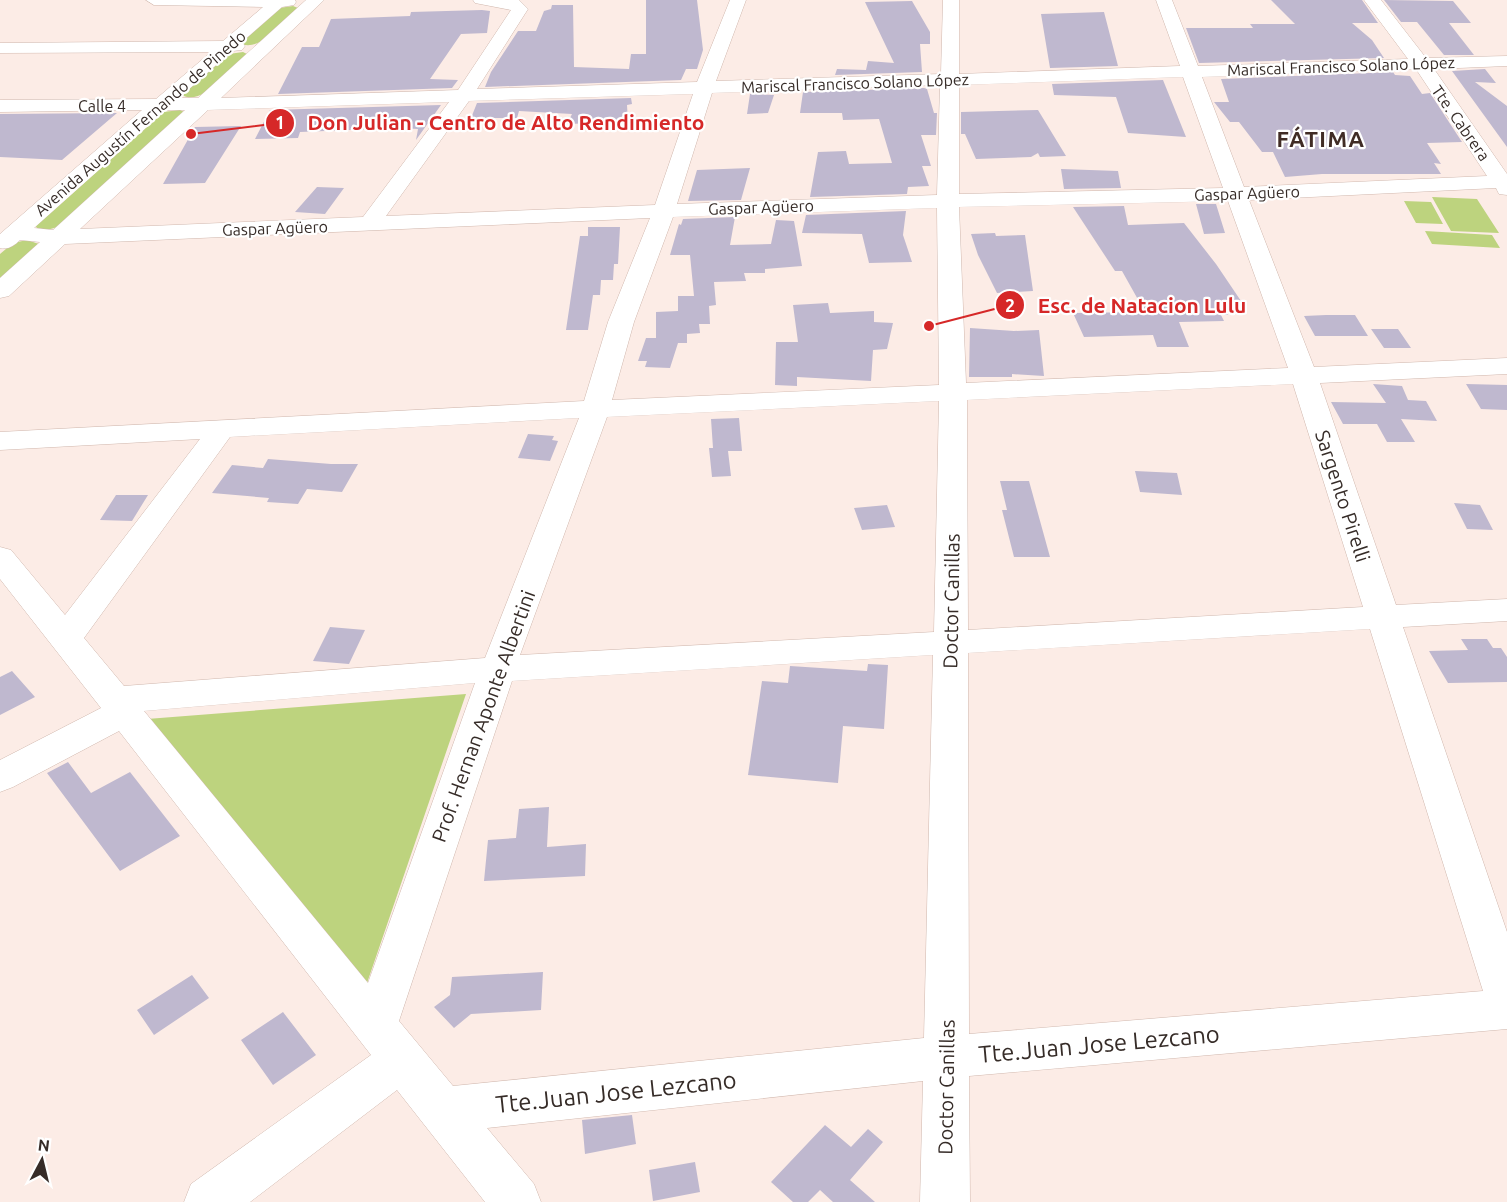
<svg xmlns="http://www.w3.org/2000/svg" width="1507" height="1202" font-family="Ubuntu,sans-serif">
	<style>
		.green { fill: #bdd37e }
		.building { fill: #bfb8cf }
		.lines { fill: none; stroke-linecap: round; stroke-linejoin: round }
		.minor-casing { stroke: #d0b7ad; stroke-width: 1 }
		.minor { fill: #fff; fill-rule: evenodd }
		.labels { text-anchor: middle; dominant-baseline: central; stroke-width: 4.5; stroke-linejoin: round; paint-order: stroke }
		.far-street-label { font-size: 16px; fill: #362c28; stroke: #fff }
		.street-label { font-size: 20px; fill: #362c28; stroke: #fff }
		.far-district-label { font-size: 22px; font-weight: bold; letter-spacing: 1.5px; fill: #402c25; stroke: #fff }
		.near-street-label { font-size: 24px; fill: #362c28; stroke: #fff }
		.leader { fill: none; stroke: #d62828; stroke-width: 2 }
		.callout-dot { fill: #d62828; stroke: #fff; stroke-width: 2 }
		.mark-label { font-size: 18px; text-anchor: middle; font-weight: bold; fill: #fff }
		.callout-label { font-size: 21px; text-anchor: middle; font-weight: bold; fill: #d62828; stroke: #fff; stroke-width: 4.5; stroke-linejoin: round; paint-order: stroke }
	</style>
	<rect width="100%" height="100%" fill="#fcece6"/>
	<path class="green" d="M293 6 298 8C284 21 260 54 239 43L279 8Z
		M243 52 249 55C234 68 202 107 182 95L229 54Z
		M180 110 186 113 61 226 47 230 37 228 35 225 163 112Z
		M1432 197 1477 199 1499 233 1451 231Z
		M1404 201 1431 202 1443 224 1416 223Z
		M1425 231 1492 235 1500 248 1432 244Z
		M27 240 39 244 0 279V254L13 243Z
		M466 694 366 986 147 719Z"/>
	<path class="building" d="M646 0H697L703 50 697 69H686L681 80 485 87 491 72 518 31H536L544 11 551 9 552 5H573L574 67 629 69 631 54H646Z
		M1271 0H1362L1378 23H1352L1372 40 1384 58 1199 63 1186 28H1253L1250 24H1295Z
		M1384 0 1453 1 1471 23H1449L1474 55H1444L1417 22H1401Z
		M912 1 930 32V44H920L922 72 835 75 837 69 866 70 868 61 894 63 865 2Z
		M482 10 490 11 487 33 461 34 430 79 458 80 452 88 278 94 302 47H319L331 19 410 16 411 12Z
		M1104 12 1118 66 1050 68 1041 14Z
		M1485 69 1496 83 1475 82 1507 106V147L1452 71Z
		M1393 72 1395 75 1410 76 1422 94 1430 93 1462 142 1427 143 1441 164 1434 163 1441 174H1322L1285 177 1273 152H1262L1239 122H1230L1214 102H1229L1221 79Z
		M1163 80 1186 137 1128 133 1116 97 1054 95 1052 84Z
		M924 88 927 89 934 113H937L936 135H921L931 166H922L929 186 908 187 907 194 810 197 818 152 846 151 849 164 892 163 879 119 843 120 842 113H800L803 92Z
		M750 94 774 95 768 113 747 114Z
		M631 98 632 104 627 105 628 122 567 124 572 114 519 111 517 118H471L477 103Z
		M441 105 416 140 418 129 400 128 300 132 298 138 255 139 270 110Z
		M1038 110 1066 156 1040 157 1038 153 1031 157 976 159 965 134H961V112Z
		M117 113 62 160 0 157V114Z
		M241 126 205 183 163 184 195 127Z
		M750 168 741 200 688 201 697 170Z
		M1061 169 1118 171 1121 188 1064 189Z
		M317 187 344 188 325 214 295 212Z
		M1196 204H1216L1225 233 1204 234Z
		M1124 206 1128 225 1184 223 1216 264 1241 301H1238L1242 308 1224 309 1228 315H1221L1224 321 1179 322 1189 347H1157L1153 335 1084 337 1073 313 1145 312 1122 271H1115L1073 207Z
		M906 211 903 235 912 262 869 263 862 234 802 233 806 215Z
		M735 217 730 245 771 244 776 220 794 221 802 266 765 269V273H744L746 281 714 282 716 305 709 306 710 324H699L700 333 687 334V343H678L670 368 645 367 647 361H638L646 338H656V312L678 311V296H694L690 255H670L679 224 681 225 683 219Z
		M588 227H620L618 264H614L613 280H601L600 295H593L588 330H566L580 236H588Z
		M995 233 996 236 1025 235 1033 291 997 293 978 255 971 234Z
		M828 303 830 313 874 311V322L893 323 887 349 873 350 871 381 797 377V386L775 385 776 342H798L793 305Z
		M1326 315H1355L1368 336H1315L1304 316Z
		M970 328 1014 331 1039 330 1044 376 1012 374V377H969Z
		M1371 329H1398L1411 348H1384Z
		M1373 384 1402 386 1408 400 1426 401 1437 421 1401 419 1415 442H1387L1377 424H1343L1331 402 1386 403Z
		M1466 384 1507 385V410L1481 409Z
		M739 418 742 451H728L731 476 712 477 709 448H713L711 419Z
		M528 434 554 436 552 440 558 441 550 461 518 458Z
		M268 459 331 464H358L342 492 307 489 298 504 267 502 269 498 212 493 232 465 263 468Z
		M1135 471 1177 473 1182 495 1140 492Z
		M1000 481H1029L1050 557H1014L1002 510H1007Z
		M116 495H148L132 521 100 520Z
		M1454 503 1480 505 1493 530 1467 529Z
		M887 505 895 527 862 530 854 508Z
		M330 627 365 630 349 664 313 661Z
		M1461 639H1487L1493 648H1501L1507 657V682L1448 683 1429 651 1468 650Z
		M868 664 888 665 884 729 843 726 838 783 748 775 762 681 788 683 790 666 867 671Z
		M12 671 35 697 0 715V677Z
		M68 762 91 793 130 772 180 836 120 871 47 773Z
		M549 807 547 847 586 844 585 876 484 881 488 840 516 838 519 809Z
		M543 972 541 1010 471 1014 454 1028 434 1007 450 995 452 977Z
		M192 975 209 998 154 1035 137 1010Z
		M283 1012 316 1055 273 1085 241 1040Z
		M632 1115 636 1144 585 1154 582 1120Z
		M825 1125 851 1147 868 1129 883 1142 850 1180 875 1202H833L820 1190 808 1202H793L771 1182Z
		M695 1162 700 1192 653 1201 649 1170Z"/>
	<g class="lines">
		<g class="minor-casing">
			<path id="minor" d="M146 0H295L296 2 294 5 282 7 242 42 245 46 242 50 232 51 179 98H198L306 0H324L221 98 458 90 511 10 475 3 473 0H519L528 9 477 89 697 82 730 0H746L716 81 941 74 943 0H959V74L1180 66 1156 0H1172L1198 66 1408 59 1364 0H1381L1426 58 1507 56V66L1434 69 1507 174V195L1499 194 1496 188 1249 200 1314 367 1507 358V374L1320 383 1396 605 1507 599V621L1403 627 1507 932V1029L969 1076 970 1202H920L923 1081 487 1128 534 1184 541 1202H485L397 1090 250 1202H184L191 1184 371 1055 119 731 13 787 0 792V760L101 708 0 579V547L11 550 65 615 200 439 0 450V432L584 401 608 322 650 218 65 244 9 296 0 298V278L40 242 20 240C14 246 8 250 0 248V234L142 110 0 112V100L156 99 211 52 0 53V43L223 41 263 7 154 5ZM1416 69 1487 176 1244 187 1202 77ZM1183 77 1223 188 959 194V85ZM940 85 937 195 677 204 712 93ZM693 94 655 205 386 216 469 101ZM449 102 363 217 80 229 208 110ZM166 110H185L53 230 34 228ZM1228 201 1288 368 966 383 959 207ZM937 208 939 385 612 400 634 322 673 217ZM1293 384 1363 607 968 630 967 400ZM939 401 934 632 520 655 607 417ZM579 418 485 658 124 686 84 638 230 437ZM1370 629 1483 991 969 1034 968 653ZM933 655 924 1038 453 1086 399 1021 512 681ZM475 683 368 983 144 711Z"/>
		</g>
		<use href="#minor" class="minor"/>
	</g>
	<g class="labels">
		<g class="far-street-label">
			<text transform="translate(1341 66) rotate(-2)">Mariscal Francisco Solano López</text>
			<text transform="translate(855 83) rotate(-2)">Mariscal Francisco Solano López</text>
			<text x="102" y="106">Calle 4</text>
			<text transform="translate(140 123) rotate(-41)">Avenida Augustín Fernando de Pinedo</text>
			<text transform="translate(1461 123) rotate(55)">Tte. Cabrera</text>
			<text transform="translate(1247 193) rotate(-2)">Gaspar Agüero</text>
			<text transform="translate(761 207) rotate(-2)">Gaspar Agüero</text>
			<text transform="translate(275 228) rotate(-2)">Gaspar Agüero</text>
		</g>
		<g class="street-label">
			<text transform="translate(1343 496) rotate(72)">Sargento Pirelli</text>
			<text transform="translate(951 601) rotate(-89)">Doctor Canillas</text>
			<text transform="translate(483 716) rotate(-70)">Prof. Hernan Aponte Albertini</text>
			<text transform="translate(946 1087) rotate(-89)">Doctor Canillas</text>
		</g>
		<g class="far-district-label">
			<text x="1321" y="138">FÁTIMA</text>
		</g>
		<g class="near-street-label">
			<text transform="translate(1099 1044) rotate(-5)">Tte.Juan Jose Lezcano</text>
			<text transform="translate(616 1092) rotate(-6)">Tte.Juan Jose Lezcano</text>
		</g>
	</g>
	<path class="leader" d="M191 134L280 123M929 326L1010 305"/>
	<g class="callout-dot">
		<circle cx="191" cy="134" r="6"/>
		<circle cx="929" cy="326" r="6"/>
		<circle cx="280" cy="123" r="15"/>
		<circle cx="1010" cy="305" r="15"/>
	</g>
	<g class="mark-label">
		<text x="280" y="129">1</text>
		<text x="1010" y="312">2</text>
	</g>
	<g class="callout-label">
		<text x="506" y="130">Don Julian - Centro de Alto Rendimiento</text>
		<text x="1142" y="313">Esc. de Natacion Lulu</text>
	</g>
	<g transform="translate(42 1160) rotate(7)" stroke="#ffffff" stroke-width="4.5" paint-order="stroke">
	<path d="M0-4.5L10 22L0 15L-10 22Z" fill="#362c28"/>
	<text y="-9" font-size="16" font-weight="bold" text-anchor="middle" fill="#362c28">N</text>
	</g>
</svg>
